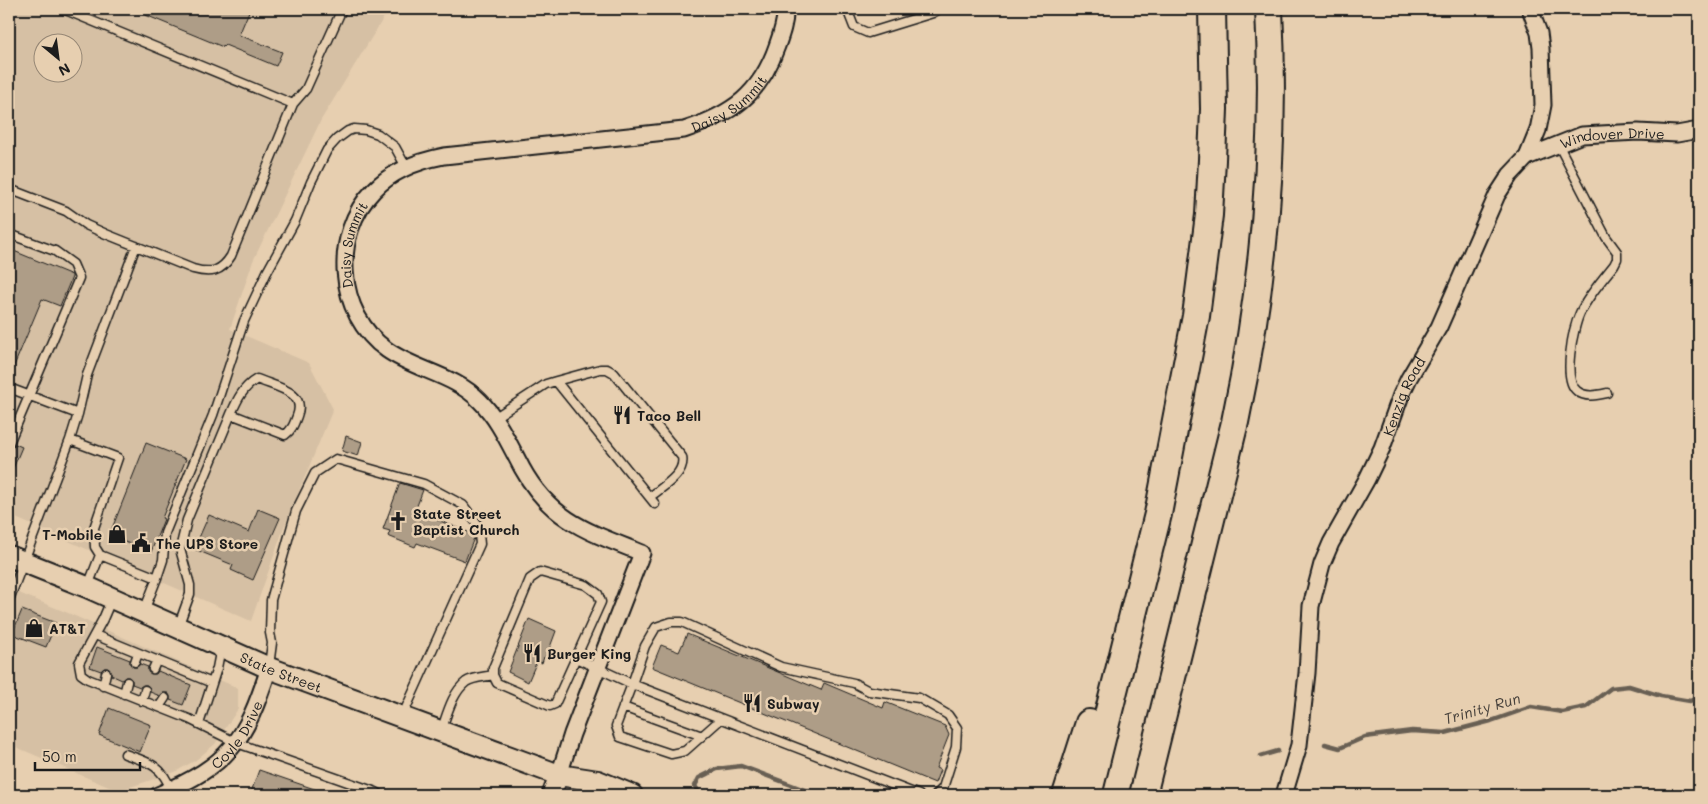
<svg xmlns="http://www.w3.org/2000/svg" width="1708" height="804" font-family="Mali,sans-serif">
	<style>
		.built { fill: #d6c0a4; fill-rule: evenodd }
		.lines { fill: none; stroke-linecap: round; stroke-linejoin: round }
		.stream { stroke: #675e53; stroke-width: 4.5 }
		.building { fill: #ae9d87; stroke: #1c1c1c }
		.service-casing { stroke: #1c1c1c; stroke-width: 11 }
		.minor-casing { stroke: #1c1c1c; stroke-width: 19 }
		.tertiary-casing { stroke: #1c1c1c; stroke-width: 21 }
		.secondary-casing { stroke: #1c1c1c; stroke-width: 24 }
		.motorway-casing { stroke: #1c1c1c; stroke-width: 30 }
		.service { stroke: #e7cfb0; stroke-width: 8 }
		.minor { stroke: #e7cfb0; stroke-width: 15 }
		.tertiary { stroke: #e7cfb0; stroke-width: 18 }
		.secondary { stroke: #e7cfb0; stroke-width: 20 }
		.motorway { stroke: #e7cfb0; stroke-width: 26 }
		.labels { text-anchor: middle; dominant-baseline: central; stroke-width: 5; stroke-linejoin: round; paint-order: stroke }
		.street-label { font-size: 14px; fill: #1c1c1c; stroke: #e7cfb0 }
		.poi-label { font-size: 14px; font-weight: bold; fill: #1c1c1c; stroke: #e7cfb0; text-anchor: start }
		.water-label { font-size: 15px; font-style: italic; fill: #48423c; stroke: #e7cfb0 }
	</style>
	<rect width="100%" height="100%" fill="#e7cfb0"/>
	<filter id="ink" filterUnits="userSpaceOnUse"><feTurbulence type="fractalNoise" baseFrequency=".02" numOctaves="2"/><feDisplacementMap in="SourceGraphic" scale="10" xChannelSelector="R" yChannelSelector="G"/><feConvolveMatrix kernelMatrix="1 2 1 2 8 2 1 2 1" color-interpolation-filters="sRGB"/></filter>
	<g filter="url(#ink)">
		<path class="built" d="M9 9H389L321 120 253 261 230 329 309 363 333 409 284 527 251 621 9 515ZM42 42H72V72H42Z
			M9 589 68 613 238 688V709L215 744 196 760 175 772 118 791 16 747 9 766Z"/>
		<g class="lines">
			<path class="stream" d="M1325 744 1340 748 1365 737 1412 731 1445 733 1491 721 1531 707 1562 712 1586 707 1611 688 1629 686 1661 696 1690 701 1699 697
				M1261 756 1278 751
				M701 795 695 786 699 778 717 769 741 766 818 795"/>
		</g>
		<path class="building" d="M131 9H250L239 35 282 52 276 66 225 45 223 47Z
			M9 249 72 275V277L60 306 42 299 9 378Z
			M346 436 362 442 358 456 342 451Z
			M146 443 186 459 162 518 164 519 151 552 109 536Z
			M15 444 22 447 9 478V449L13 447Z
			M400 483 423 490 415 511 473 534 474 538 465 561 417 543 415 547 388 536 390 531 383 529Z
			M258 509 280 518 253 580 231 570 233 565 194 549 209 515 249 532Z
			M22 610 56 623 46 647 12 634Z
			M529 619 556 631 546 658 544 657 542 663 537 661 528 682 508 672Z
			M687 634 821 690 824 683 883 708 885 702 945 726 949 735 936 768 940 770 935 783 652 667 661 645 679 652Z
			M97 647 130 660V664L133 667H137L140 664 148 667V672L151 674H156L158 671 191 685 183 705 170 700V696L168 693H163L160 696 150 692V688L147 685H143L140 687 132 684V680L129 677H125L122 680 111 675V671L108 668H104L101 671 90 667Z
			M109 708 151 725 140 752 99 735Z
			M259 770 326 793V795H250Z"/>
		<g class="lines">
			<g class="service-casing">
				<path id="service" d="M63 9 293 104
					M847 9 854 27 868 33 933 13 939 9
					M1558 144 1606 237 1617 252V259L1614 265C1602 280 1588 296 1580 313 1573 328 1562 380 1577 391 1585 398 1598 395 1607 393
					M9 189 66 211 86 225 106 234 193 269C211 274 221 272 231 256L293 104 306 89 342 9
					M9 234 55 251 73 264 79 278 9 443
					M556 381 600 369H607L614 373 682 457C686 474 662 487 650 497
					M9 388 78 414 70 440 9 600
					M78 414 87 375 136 246
					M494 418 546 384 556 381 655 504
					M70 440 118 458 94 528 95 547 100 555 157 578 144 611
					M540 572 586 585 598 594 601 602 555 704 550 706 497 683 493 675V668L530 579Z
					M157 578 163 560 165 533 213 415 244 321 267 272 295 221 311 182 327 150 337 139 348 131 354 129 366 130 378 134 395 147 406 167
					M88 586 100 555
					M112 598 103 619 79 663 81 674 88 679 189 719 237 743 376 792 381 795
					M178 627 190 594V585L180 549 187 520 231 414C237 400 243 387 257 379 275 387 307 391 297 416 294 424 292 430 285 435L231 414
					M95 635 212 683
					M576 658 632 684 919 795
					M135 662 138 653
					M269 666 272 643 270 633 271 600 296 511 315 473 336 459 424 484 463 505 478 525 480 544 402 717
					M153 669 157 660
					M103 686 106 673
					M124 694 127 682
					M142 701 145 690
					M159 707 165 698
					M623 707 702 736
					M721 719 685 751 671 754 620 737 616 726 632 684 645 646 656 627 671 622H682L781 667 854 683 869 691 919 698 948 715 957 728 956 747 943 788 936 795
					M199 724 217 668 221 647
					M441 731C447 715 452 693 466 682 473 677 485 677 493 675
					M125 754C148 762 162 765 171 790"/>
			</g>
			<g class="minor-casing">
				<g id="minor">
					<path id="s1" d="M1527 157 1582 135 1638 132 1677 134 1699 130"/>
					<path id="s2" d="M559 775 572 734 642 553C589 532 551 521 522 468 509 444 499 420 480 401 455 375 415 370 387 350 336 314 331 234 374 190 393 170 418 161 444 156L684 130C732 114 760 95 777 46 781 35 786 21 785 9"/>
					<path id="s3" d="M158 795C230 764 245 742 269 668"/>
					<path id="s4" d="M1284 795 1299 745 1307 673 1311 606 1322 564 1331 543 1367 479 1382 448 1401 395 1409 378 1439 327 1497 195 1510 175 1527 157 1538 130 1543 105 1541 48 1539 33 1530 9"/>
				</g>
			</g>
			<g class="tertiary-casing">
				<path id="tertiary" d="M551 795 559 775"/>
			</g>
			<g class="secondary-casing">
				<g id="secondary">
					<path id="s5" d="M9 556 87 587 269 668 559 775 598 781 632 795"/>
				</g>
			</g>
			<g class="motorway-casing">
				<path id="motorway" d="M1066 795 1089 723
					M1088 795 1158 514 1196 316 1209 215 1212 160 1214 109 1212 9
					M1143 795 1235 422C1264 286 1276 148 1269 9"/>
			</g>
			<use href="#service" class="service"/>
			<use href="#minor" class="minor"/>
			<use href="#tertiary" class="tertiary"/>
			<use href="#secondary" class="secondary"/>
			<use href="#motorway" class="motorway"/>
		</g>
	</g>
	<defs>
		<g id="restaurant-bare" transform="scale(1.5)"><path d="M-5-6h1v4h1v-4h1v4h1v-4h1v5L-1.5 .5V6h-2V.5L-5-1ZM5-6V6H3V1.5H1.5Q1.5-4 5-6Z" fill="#1c1c1c" stroke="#e7cfb0" stroke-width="2.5" paint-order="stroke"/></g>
		<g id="church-bare" transform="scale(1.5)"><path d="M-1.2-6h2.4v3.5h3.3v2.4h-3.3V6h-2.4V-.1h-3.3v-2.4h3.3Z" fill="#1c1c1c" stroke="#e7cfb0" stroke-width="2.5" paint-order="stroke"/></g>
		<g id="shop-bare" transform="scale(1.5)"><path d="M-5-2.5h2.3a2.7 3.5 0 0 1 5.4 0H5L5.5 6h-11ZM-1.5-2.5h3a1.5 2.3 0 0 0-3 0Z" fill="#1c1c1c" stroke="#e7cfb0" stroke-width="2.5" paint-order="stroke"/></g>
		<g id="civic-bare" transform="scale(1.5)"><path d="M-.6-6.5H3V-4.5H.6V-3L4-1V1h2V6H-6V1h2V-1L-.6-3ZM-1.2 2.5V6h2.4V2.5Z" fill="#1c1c1c" stroke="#e7cfb0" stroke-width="2.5" paint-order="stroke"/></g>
	</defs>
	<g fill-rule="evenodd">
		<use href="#restaurant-bare" x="622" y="415"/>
		<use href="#church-bare" x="398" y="521"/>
		<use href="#shop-bare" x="117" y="534"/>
		<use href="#civic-bare" x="141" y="543"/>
		<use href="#shop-bare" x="34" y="628"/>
		<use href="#restaurant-bare" x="532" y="653"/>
		<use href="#restaurant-bare" x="752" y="703"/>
	</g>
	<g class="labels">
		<g class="street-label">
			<text stroke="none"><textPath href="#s2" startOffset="1128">Daisy Summit</textPath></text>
			<text stroke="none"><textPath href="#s1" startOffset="89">Windover Drive</textPath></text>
			<text stroke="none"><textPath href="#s2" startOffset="694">Daisy Summit</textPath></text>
			<text stroke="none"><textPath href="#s4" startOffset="422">Kenzig Road</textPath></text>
			<text stroke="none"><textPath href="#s5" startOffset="296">State Street</textPath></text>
			<text stroke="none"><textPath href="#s3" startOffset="102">Coyle Drive</textPath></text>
		</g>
		<g class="poi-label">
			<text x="637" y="415">Taco Bell</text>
			<text x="413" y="513">State Street<tspan x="413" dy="16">Baptist Church</tspan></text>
			<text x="102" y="534" text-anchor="end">T-Mobile</text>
			<text x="156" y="543">The UPS Store</text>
			<text x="49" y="628">AT&amp;T</text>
			<text x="547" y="653">Burger King</text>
			<text x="767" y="703">Subway</text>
		</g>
		<g class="water-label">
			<text transform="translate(1482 708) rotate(-16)">Trinity Run</text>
		</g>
	</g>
	<rect width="1708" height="804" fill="none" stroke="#e7cfb0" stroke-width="30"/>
	<rect x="15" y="15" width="1678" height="774" fill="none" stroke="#1c1c1c" stroke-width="2" filter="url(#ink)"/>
	<g transform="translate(58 58) rotate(151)"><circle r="24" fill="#e7cfb0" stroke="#968775"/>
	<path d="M0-4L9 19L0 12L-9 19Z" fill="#1c1c1c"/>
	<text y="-8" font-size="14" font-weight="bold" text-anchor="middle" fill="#1c1c1c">N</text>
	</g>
	<path d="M35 762v8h105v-8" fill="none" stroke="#1c1c1c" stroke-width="2.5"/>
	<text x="42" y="762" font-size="15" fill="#1c1c1c" stroke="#e7cfb0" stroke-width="4" paint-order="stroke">50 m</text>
</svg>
